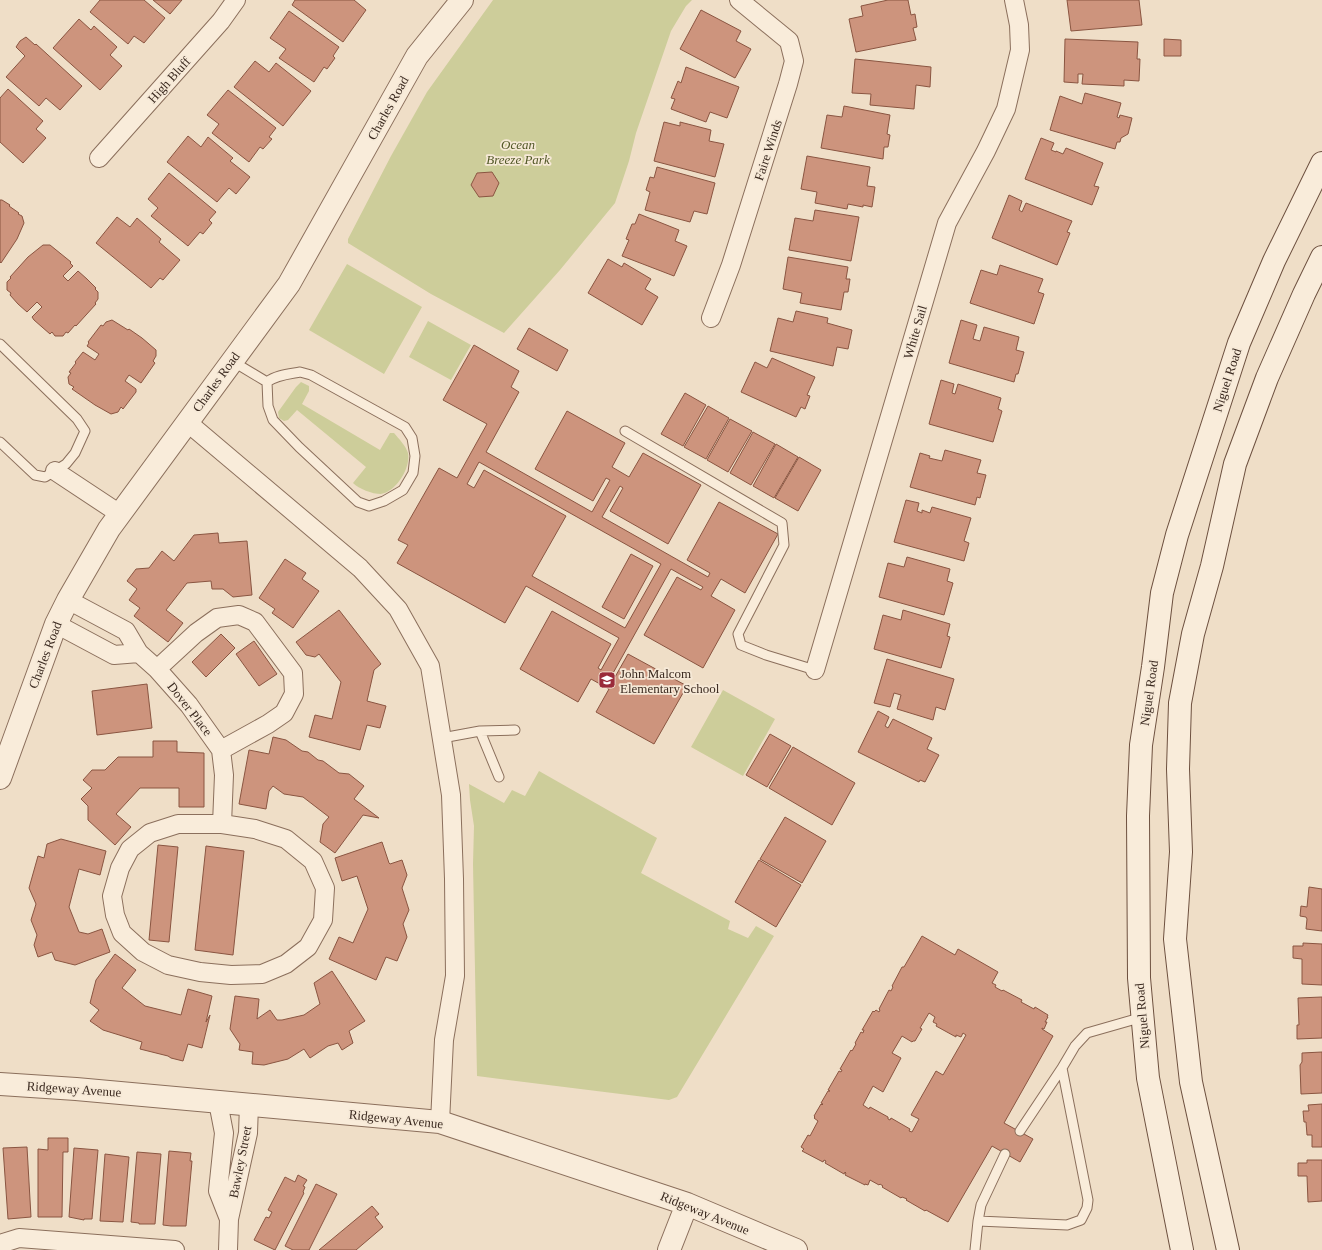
<svg xmlns="http://www.w3.org/2000/svg" width="1322" height="1250" font-family="Georgia,serif">
	<style>
		.green { fill: #cdcd9a }
		.building { fill: #cd947d; stroke: #8a5541; fill-rule: evenodd }
		.lines { fill: none; stroke-linecap: round; stroke-linejoin: round }
		.service-casing { stroke: #8b6f5c; stroke-width: 11 }
		.minor-casing { stroke: #8b6f5c; stroke-width: 20 }
		.tertiary-casing { stroke: #8b6f5c; stroke-width: 24 }
		.secondary-casing { stroke: #6d503f; stroke-width: 24 }
		.service { stroke: #f9ecda; stroke-width: 9 }
		.minor { stroke: #f9ecda; stroke-width: 18 }
		.tertiary { stroke: #f9ecda; stroke-width: 22 }
		.secondary { stroke: #f9ecda; stroke-width: 22 }
		.labels { text-anchor: middle; dominant-baseline: central; stroke-width: 3.5; stroke-linejoin: round; paint-order: stroke }
		.street-label { font-size: 13px; fill: #3b2a20; stroke: #f6e9d7 }
		.park-label { font-size: 13px; font-style: italic; fill: #515726; stroke: #f6e9d7 }
		.poi-label { font-size: 13px; fill: #3b2a20; stroke: #f6e9d7; text-anchor: start }
	</style>
	<rect width="100%" height="100%" fill="#efdec7"/>
	<path class="green" d="M493 0H692L686 6 671 31 636 133 629 161 615 203 560 270 504 333 431 294 348 243V239L391 156 427 92Z
		M347 264 422 307 384 374 309 330Z
		M428 321 471 345 451 380 409 357Z
		M301 382 309 386V391L302 404 380 450 390 433H394C399 439 406 446 408 453 411 468 396 492 381 494 372 494 359 489 353 483L366 467 297 410 288 420 284 421 279 418 278 412 296 387Z
		M723 690 775 719 743 776 691 747Z
		M539 771 657 838 641 873 730 921 728 929 748 938 756 926 774 936 677 1097 669 1100 477 1076 473 864 474 826 470 800 469 784 504 803 512 790 525 796Z"/>
	<path class="building" d="M100 0H144L165 18 144 43 134 36 128 44 90 12Z
		M153 0H182L170 14Z
		M295 0H354L366 10 343 42 292 5Z
		M888 0H908L911 15 915 14 917 27 913 28 916 40 856 52 849 19 863 16 861 6Z
		M1067 0H1139L1142 25 1071 31Z
		M701 10 741 31 736 41 751 49 735 78 680 49Z
		M289 11 339 47 333 56 335 58 327 69 324 67 314 82 279 58 286 49 270 38Z
		M79 19 91 30 94 26 117 47 110 55 122 66 100 90 53 48Z
		M26 37 35 45 36 44 82 86 60 110 46 98 39 106 6 77 25 56 16 47 20 41Z
		M1065 39 1138 42 1137 59H1140L1139 81 1124 80V86L1082 84 1083 74H1078V83L1064 82Z
		M1164 39 1181 40V56H1164Z
		M855 59 931 67 930 87 916 85 914 109 870 105 871 94 852 93Z
		M255 61 269 72 276 63 311 91 283 126 234 87Z
		M686 67 739 87 727 118 710 112 706 122 671 109 675 99 671 98 678 81 681 83Z
		M8 89 43 121 36 129 46 138 23 163 0 142V98Z
		M228 90 276 128 269 137 272 139 263 149 260 147 249 162 212 133 219 124 207 115Z
		M1085 93 1121 103 1117 117 1119 118 1120 115 1132 118 1128 134 1121 138 1120 142H1117L1115 149 1050 130 1060 96 1082 104Z
		M844 106 890 115 887 134 890 135 888 147H884L883 159 821 148 827 115 842 117Z
		M664 122 680 126V122L711 130 709 141 724 144 715 177 654 161Z
		M188 136 201 147 208 137 233 158 230 161 250 177 236 194 229 188 217 202 167 162Z
		M1041 138 1054 143 1051 150 1056 152V151L1063 154 1066 148 1103 163 1094 186 1099 187 1092 205 1025 179Z
		M807 156 870 167 867 186 875 187 872 207 863 205V207L848 204 847 209 815 203 817 192 801 189Z
		M657 167 715 183 707 214 694 211 690 222 645 210 650 192 646 190 650 177 654 178Z
		M492 172 499 183 493 196 479 197 471 185 477 173Z
		M169 173 216 212 209 220 212 223 203 234 200 232 188 246 151 216 158 208 148 199Z
		M1009 195 1022 201 1019 210 1022 212 1026 203 1072 221 1067 232 1070 233 1057 265 992 238Z
		M0 200H2L10 205 9 206 19 213 18 214 22 216 24 223 17 239 1 263 0 262Z
		M815 210 859 217 851 261 789 250 795 218 813 221Z
		M639 214 679 230 675 241 687 246 674 276 622 256 629 240 626 239 632 224H635Z
		M117 217 130 227 137 218 161 239 159 242 180 260 163 280 160 278 151 288 96 243Z
		M43 245H50L71 262 70 263 73 266 63 276 68 281 78 271 87 279 96 288 95 289 98 292V299L95 303 96 304 76 326 75 325 68 333 66 332 63 336H55L52 332 50 334 34 320 32 317 42 307 37 302 27 312 18 304 10 295 11 293 7 290V282L11 278 10 277 28 257Z
		M788 257 848 267 846 279H850L848 292H844L841 310 800 303 802 293 783 289Z
		M608 259 622 267 624 263 651 279 645 289 658 297 642 325 588 293Z
		M1000 265 1043 279 1038 292 1044 294 1034 324 970 303 981 270 997 275Z
		M796 311 828 318 827 323 852 330 848 349 837 347 833 366 770 351 778 318 793 322Z
		M112 320 128 330 129 329 142 338 156 350V356L153 361 155 363 141 383 129 375 125 381 136 389V392L123 409 121 407 118 412 111 414 95 405 72 389 74 387 69 384 68 377 71 373 69 372 76 363 75 362 83 352 95 360 99 354 87 346 89 343 88 342 101 325 103 326 106 322Z
		M961 320 977 325 973 339 980 341 984 327 1019 337 1016 350 1024 352 1018 374H1016L1014 382 949 363Z
		M529 328 568 350 557 371 517 349Z
		M474 345 519 371 511 387 519 392 486 452 592 512 610 480 606 478 593 501 535 469 567 411 625 443 612 467 629 477 643 453 701 485 668 544 610 511 623 488 620 486 602 517 708 577 710 573 687 560 719 502 778 534 745 593 721 579 711 596 735 610 703 668 644 635 677 577 701 590 703 587 671 569 612 675 615 677 628 654 687 686 654 744 596 712 609 689 591 679 578 702 520 669 552 611 611 644 598 668 601 670 619 638 526 586 505 623 397 563 408 545 398 540 439 468 457 478 487 424 443 400ZM479 462 661 564 625 628 532 576 566 516 484 470 474 488 467 484Z
		M772 358 815 377 807 395 810 396 805 409 801 407 796 417 741 392 755 362 767 368Z
		M941 380 954 384 952 393 955 394 958 384 1001 398 998 409 1002 411 993 442 929 424Z
		M685 393 706 405 683 446 661 434Z
		M708 406 729 418 706 459 684 447Z
		M730 419 752 431 728 472 707 460Z
		M753 432 775 444 751 485 730 473Z
		M776 444 798 457 774 498 753 486Z
		M945 450 981 460 977 473 986 475 980 498 977 497 975 505 910 487 920 453 930 456 929 458 942 461Z
		M799 457 821 470 798 511 775 498Z
		M906 500 919 503 917 511 922 513V510L930 513 932 507 971 518 964 541 969 543 964 561 894 542Z
		M218 533 219 543 247 541 252 595 233 597 223 589H212L211 581 187 583 166 610 183 623 168 642 134 616 140 608 129 600 137 589 127 581 136 569 149 568 162 551 174 561 194 535Z
		M631 554 653 566 624 619 602 607Z
		M907 557 950 569 947 581 953 583 944 615 879 597 888 563 904 567Z
		M285 559 306 573 302 579 319 591 293 628 272 613 275 609 259 598Z
		M339 610 381 664 374 670 367 701 386 706 380 728 367 725 360 750 309 737 315 715 332 719 341 682 319 654 315 657 306 655 296 642Z
		M903 610 950 624 947 636 950 637 941 668 874 649 883 615 901 620Z
		M221 634 235 648 206 677 192 662Z
		M254 641 277 674 259 686 236 654Z
		M887 659 954 679 945 710 936 707 933 720 897 709 901 695 894 693 890 707 874 703Z
		M147 684 152 728 97 735 92 691Z
		M878 711 889 717 885 726 888 728 893 719 932 738 927 749 939 755 925 782 920 780 919 782 858 752Z
		M770 734 791 746 767 787 746 775Z
		M273 737 286 740 302 751 308 752 318 760 323 761 339 773 349 774 364 786 354 799 379 818 363 815 335 853 320 842 323 824 329 817 303 797 284 794 273 786 269 791 266 809 239 804 249 750 269 754Z
		M153 741H177V752L204 753V807H179V788H140L116 814 131 827 115 845 88 820V806L81 799 92 788 83 780 92 770H105L118 757H153Z
		M793 747 855 783 832 825 769 788Z
		M785 817 826 841 802 883 760 859Z
		M61 839 106 851 100 875 79 869 69 907 79 932 88 934 102 929 110 952 75 965 55 960 52 952 38 957 34 945 37 935 31 920 36 904 29 888 38 856 44 858 47 844Z
		M382 842 389 863 390 864 402 860 407 875 402 888 409 910 403 924 407 937 397 961 386 957 376 980 329 959 339 937 353 943 368 909 357 876 342 881 335 858Z
		M158 845 178 847 169 942 149 940Z
		M206 846 244 851 233 955 195 950Z
		M759 860 801 885 776 927 735 902Z
		M1309 887 1322 889V931L1306 929 1307 919 1306 917 1300 916 1301 906 1307 907Z
		M922 936 955 955 958 949 998 972 992 983 996 985 995 987 1002 991 1003 990 1022 1000 1021 1002 1034 1009 1035 1007 1048 1015 1047 1017H1048L1045 1022H1047L1044 1029 1042 1028V1029L1053 1036 1004 1123 1033 1139 1020 1162 992 1146 948 1222 926 1210 925 1211 906 1200 907 1199 902 1197 901 1198 882 1187 883 1186 880 1184 879 1185 870 1180 868 1185 865 1184V1185L845 1175 846 1173 845 1172 844 1174 825 1163 826 1161 824 1160 823 1162 802 1151 804 1149 801 1147 808 1135 810 1136 818 1121 814 1118 815 1117 814 1116 821 1104 822 1105 823 1104 821 1103 828 1091H830L828 1090 839 1071 841 1072 842 1070 840 1069 851 1050 852 1051 856 1044 855 1043 861 1032 863 1033 864 1030H862L873 1011 874 1012 876 1010 879 1012 880 1010 879 1009 889 990 891 991 893 987 892 986 902 967H904ZM929 1013 935 1017 933 1022 937 1024 936 1026 956 1037V1035L961 1037 963 1033 966 1035 943 1075 936 1071 911 1115 919 1119 912 1132 909 1131 910 1129 891 1118 890 1120 888 1119V1117L870 1107 869 1109 863 1105 873 1086 883 1092 901 1058 892 1053 902 1036 912 1042 913 1041H915L922 1029 920 1028Z
		M1303 943 1322 944V985L1302 984V959L1293 958V946H1303Z
		M115 954 136 970 122 988 145 1006 181 1015 188 989 212 996 206 1022 210 1015 202 1048 188 1044 183 1061 171 1058 168 1056 140 1049 142 1042 103 1030 90 1021 99 1010 90 1003 96 980Z
		M332 971 365 1021 349 1031 353 1043 342 1050 338 1043 328 1046 310 1058 304 1049 288 1059 264 1065 252 1064 253 1052 239 1050 240 1044 230 1029 235 996 259 999 257 1019 270 1010 277 1020H282L304 1015 320 1004 314 983Z
		M1322 997V1038L1297 1039V1025H1299L1298 998Z
		M1322 1052V1093L1301 1094 1300 1065 1302 1062V1053Z
		M1322 1104V1147H1312V1135H1307L1306 1122H1304L1303 1111H1309L1308 1105Z
		M48 1138H68V1152H63L62 1217H38V1149L48 1150Z
		M27 1147 31 1217 8 1219 3 1148Z
		M74 1148 98 1150 92 1219H84V1220L69 1217Z
		M169 1151 191 1153 190 1161H192L186 1226H171L163 1225Z
		M137 1152 161 1154 155 1224H139V1223L131 1222Z
		M105 1154 129 1157 123 1222 100 1221Z
		M1307 1160H1322V1201L1308 1202 1307 1176H1298V1163H1307Z
		M298 1175 307 1180 303 1186 305 1187 303 1192 304 1193 275 1250 254 1240 266 1217 269 1218 272 1212 268 1210 285 1177 295 1182Z
		M316 1184 337 1194 309 1250H293L285 1246Z
		M372 1206 379 1214 375 1217 383 1227 356 1250H319Z"/>
	<g class="lines">
		<g class="service-casing">
			<path id="service" d="M0 344 77 419 85 431 75 453 66 464 45 477 35 475 0 442
				M232 361 267 382
				M300 372 311 375 405 427 412 438 415 456 413 473 403 490 384 501 369 506 358 502 299 447 273 420 268 406 267 382C276 375 289 374 300 372Z
				M625 431 782 523 784 545 738 634 741 645 766 655 815 670
				M480 731 499 777
				M442 738 480 731 515 730
				M1020 1131 1062 1068
				M978 1221 981 1205 1005 1154
				M975 1250 978 1221 1067 1225 1081 1220 1087 1208 1088 1200 1062 1068 1075 1046 1087 1033 1143 1017"/>
		</g>
		<g class="minor-casing">
			<path id="minor" d="M99 158 221 21 236 0
				M711 318 731 265 788 84 794 61 789 41 739 0
				M187 422 360 568 398 609 430 666 451 795 454 879 455 976 444 1040 440 1122
				M55 471 120 514
				M68 600 126 631 139 653 157 669 189 705 221 750 224 775 222 824
				M56 624 114 655 139 653
				M157 669 196 633 217 618 239 615 255 622 293 673 294 694 284 713 268 724 221 750
				M815 670 947 223 986 151 1006 109 1020 50 1019 25 1014 0
				M178 824H222L255 829 286 839 313 861 325 888 323 920 308 947 286 964 262 974 231 975 200 972 168 965 143 952 122 933 115 915 112 896 120 868 130 849 150 833Z
				M218 1102 224 1133 218 1191 229 1219
				M0 1244 19 1238 175 1250
				M228 1250 229 1219 248 1133 249 1105"/>
		</g>
		<g class="tertiary-casing">
			<path id="tertiary" d="M0 778 56 624 68 600 109 529 289 284 417 56 462 0
				M0 1084 76 1089 440 1122 687 1204 796 1250
				M669 1250 687 1204"/>
		</g>
		<g class="secondary-casing">
			<path id="secondary" d="M1182 1250 1148 1078 1139 978 1138 816 1141 745 1153 667 1162 593 1177 535 1239 343 1274 261 1322 163
				M1228 1250 1191 1082 1175 939 1181 852 1178 769 1180 703 1193 634 1212 566 1235 464 1267 378 1304 294 1322 257"/>
		</g>
		<use href="#service" class="service"/>
		<use href="#minor" class="minor"/>
		<use href="#tertiary" class="tertiary"/>
		<use href="#secondary" class="secondary"/>
	</g>
	<defs>
		<g id="school-square" transform="scale(0.9)"><rect x="-9" y="-9" width="18" height="18" rx="4" fill="#9a2b3a" stroke="#f6e9d7"/><path d="M0-5L7-2L0 1L-7-2ZM-4 1L0 2.5L4 1V4Q0 6-4 4Z" fill="#fff"/></g>
	</defs>
	<g fill-rule="evenodd">
		<use href="#school-square" x="607" y="680"/>
	</g>
	<g class="labels">
		<g class="street-label">
			<text transform="translate(169 80) rotate(-48)">High Bluff</text>
			<text transform="translate(388 108) rotate(-61)">Charles Road</text>
			<text transform="translate(768 150) rotate(-72)">Faire Winds</text>
			<text transform="translate(915 332) rotate(-74)">White Sail</text>
			<text transform="translate(1227 380) rotate(-72)">Niguel Road</text>
			<text transform="translate(216 382) rotate(-54)">Charles Road</text>
			<text transform="translate(45 655) rotate(-69)">Charles Road</text>
			<text transform="translate(1149 693) rotate(-82)">Niguel Road</text>
			<text transform="translate(190 709) rotate(52)">Dover Place</text>
			<text transform="translate(1142 1016) rotate(-95)">Niguel Road</text>
			<text transform="translate(74 1089) rotate(4)">Ridgeway Avenue</text>
			<text transform="translate(396 1119) rotate(6)">Ridgeway Avenue</text>
			<text transform="translate(240 1162) rotate(-79)">Bawley Street</text>
			<text transform="translate(705 1213) rotate(22)">Ridgeway Avenue</text>
		</g>
		<g class="park-label">
			<text x="518" y="144">Ocean<tspan x="518" dy="15">Breeze Park</tspan></text>
		</g>
		<g class="poi-label">
			<text x="620" y="673">John Malcom<tspan x="620" dy="15">Elementary School</tspan></text>
		</g>
	</g>
</svg>
